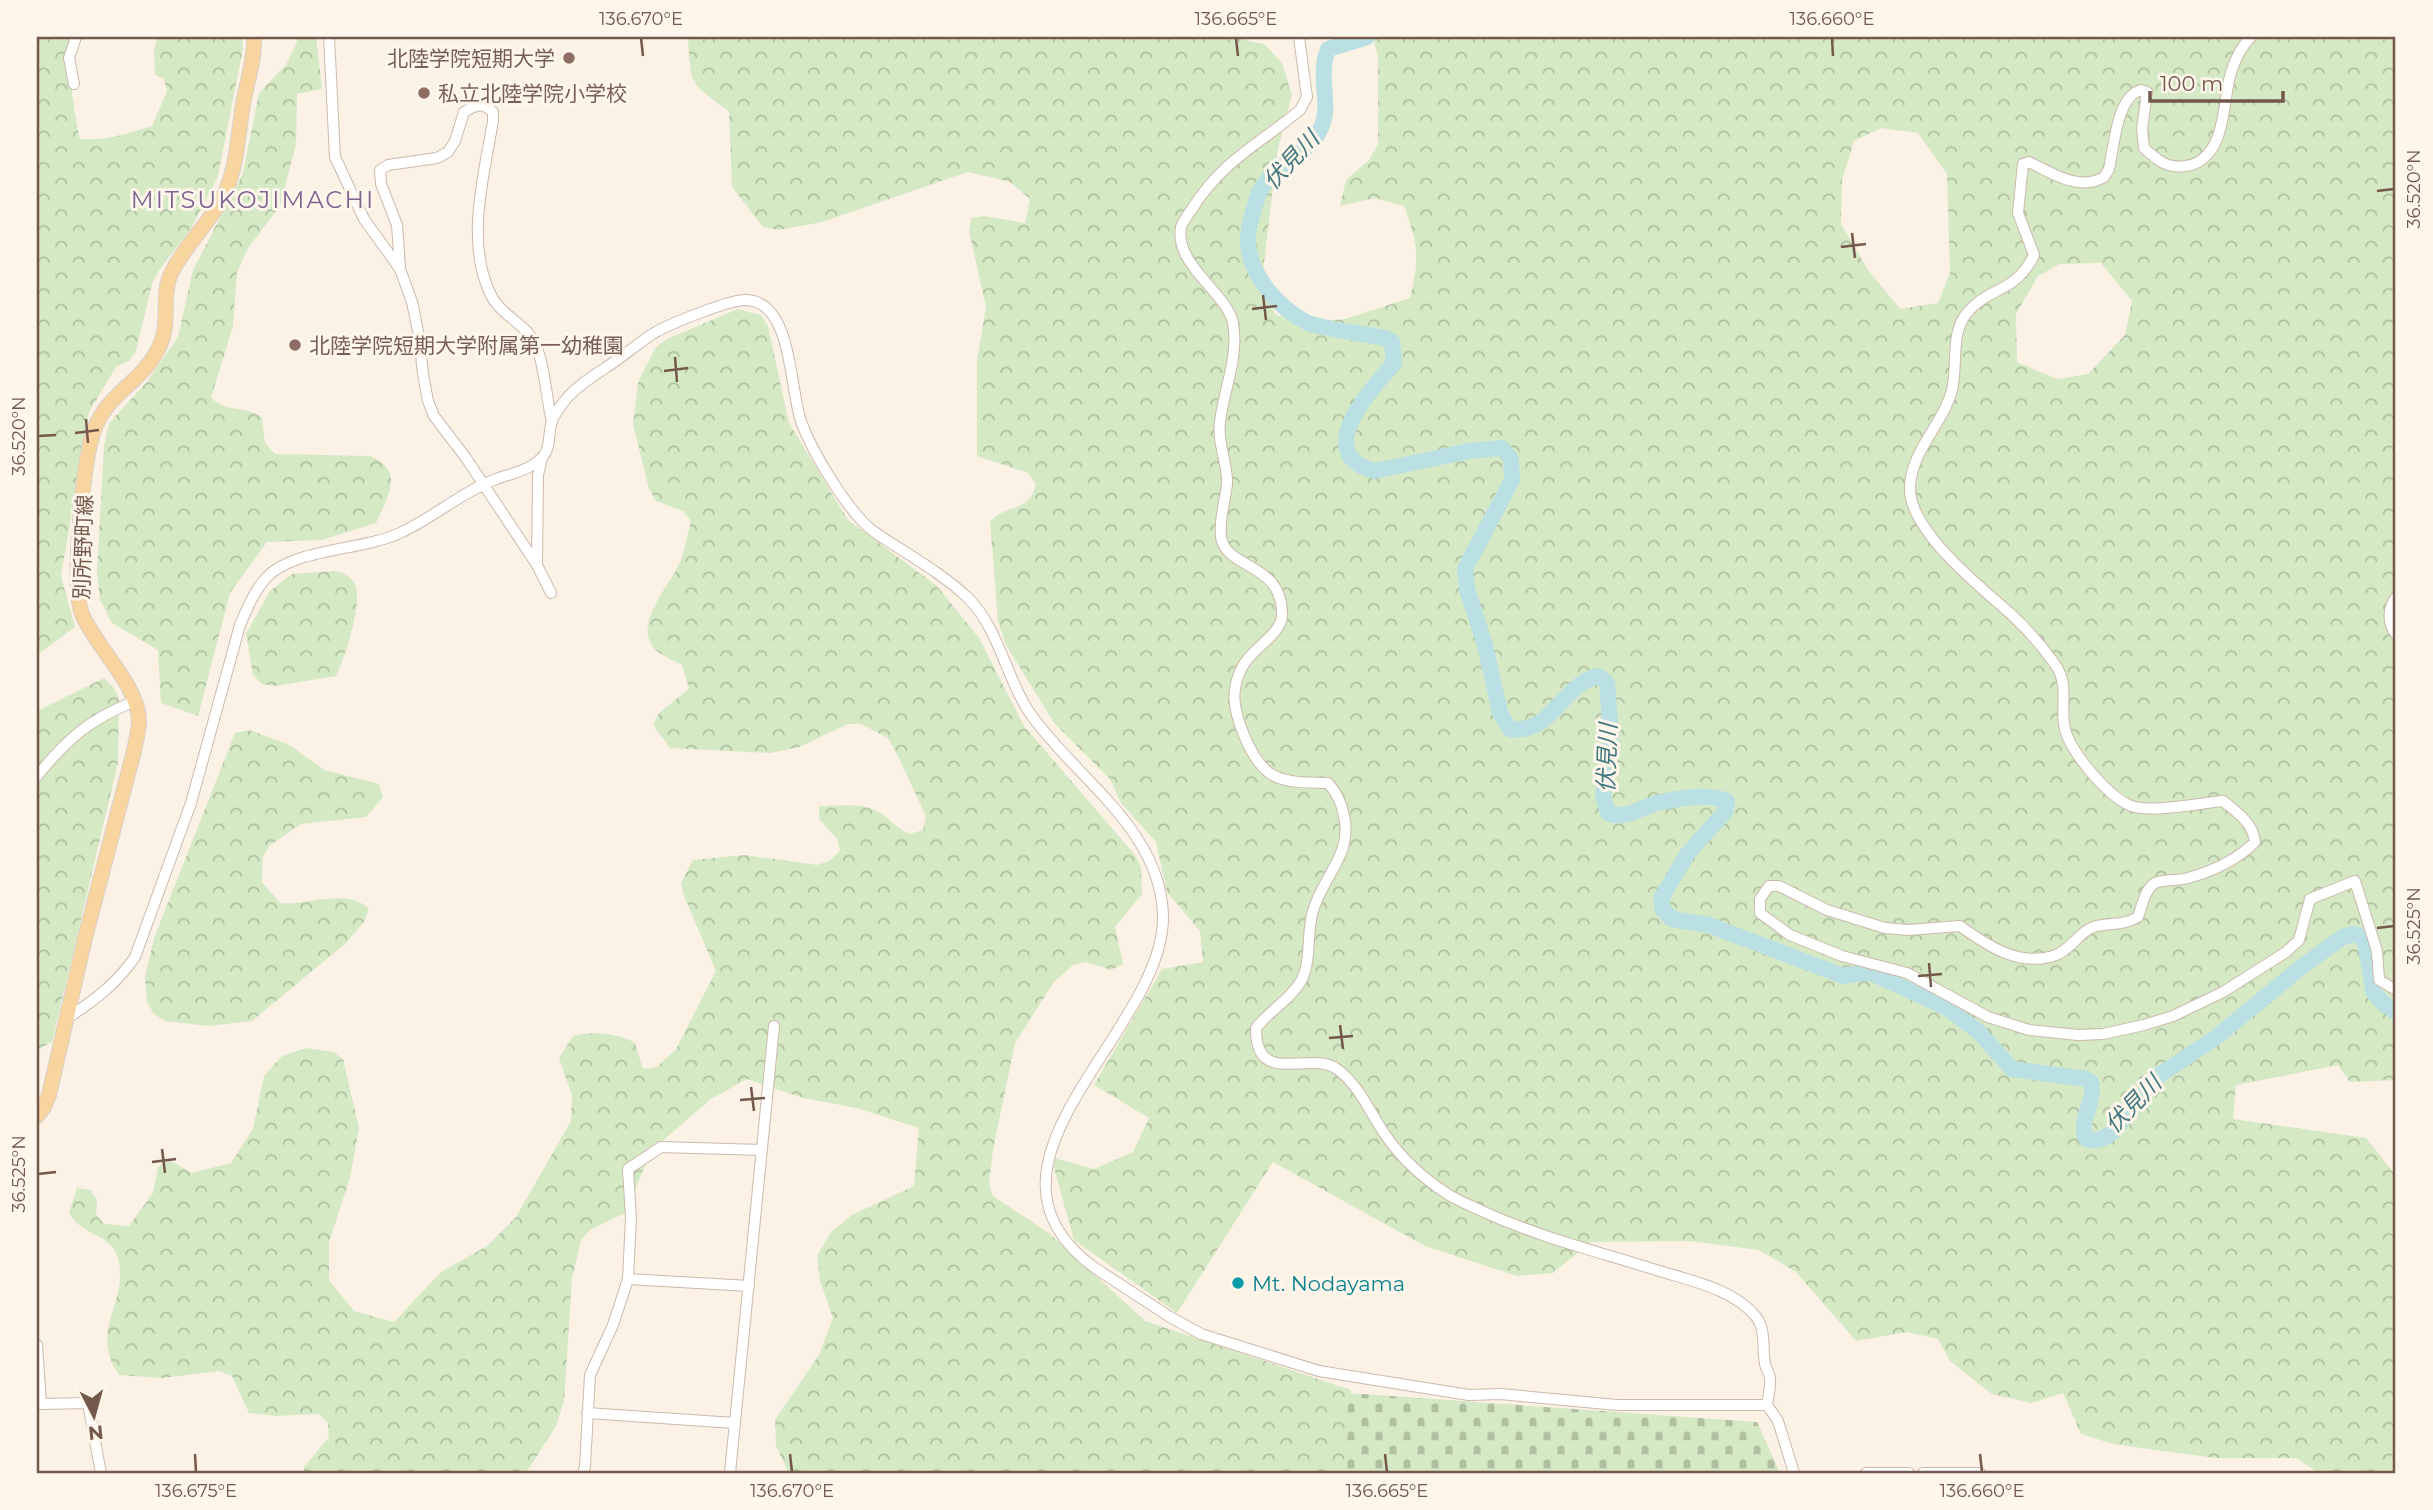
<svg xmlns="http://www.w3.org/2000/svg" width="2433" height="1510" font-family="Montserrat,'Noto Sans JP',sans-serif">
	<style>
		.forest { fill: url(#forest-crowns); fill-rule: evenodd }
		.cemetery { fill: url(#cemetery-stones) }
		.lines { fill: none; stroke-linecap: round; stroke-linejoin: round }
		.river { stroke: #bae0e4; stroke-width: 16 }
		.minor-casing { stroke: #cdb9ac; stroke-width: 12 }
		.major-casing { stroke: #d8d0cd; stroke-width: 16 }
		.minor { stroke: #fff; stroke-width: 10 }
		.major { stroke: #f8d49f; stroke-width: 14 }
		.ticks { fill: none; stroke: #73584b; stroke-width: 2.5 }
		.education-dot { fill: #8d6e63; stroke: #fef6eb; stroke-width: 2.5 }
		.culture-dot { fill: #0f9aa8; stroke: #fef6eb; stroke-width: 2.5 }
		.labels { text-anchor: middle; dominant-baseline: central; stroke-width: 6; stroke-linejoin: round; paint-order: stroke }
		.education-label { font-size: 21px; fill: #785e54; stroke: #fef6eb; text-anchor: start }
		.street-label { font-size: 21px; fill: #73584b; stroke: #fef6eb }
		.culture-label { font-size: 21px; fill: #0d838f; stroke: #fef6eb; text-anchor: start }
		.water-label { font-size: 23px; font-style: italic; fill: #43777f; stroke: #fef6eb }
		.quarter-label { font-size: 24px; letter-spacing: 2px; fill: #7f6390; stroke: #fef6eb }
		.neatline { fill: none; stroke: #73584b; stroke-width: 2.5 }
		.ticks-label { font-size: 18px; text-anchor: middle; fill: #73584b }
	</style>
	<defs>
		<pattern id="forest-crowns" width="20" height="18" patternUnits="userSpaceOnUse" patternTransform="scale(1.75)"><rect width="20" height="18" fill="#d4e9c4"/><path d="M2 6a3 3 0 1 1 6 0M12 15a3 3 0 1 1 6 0" fill="none" stroke="#b0c0a1"/></pattern>
		<pattern id="cemetery-stones" width="16" height="16" patternUnits="userSpaceOnUse" patternTransform="scale(1.75)"><rect width="16" height="16" fill="#d4e9c4"/><path d="M2 7V4a2 2 0 0 1 4 0v3zM10 15v-3a2 2 0 0 1 4 0v3z" fill="#b0c0a1"/></pattern>
	</defs>
	<rect width="100%" height="100%" fill="#fbf2e5"/>
	<path class="forest" d="M37 37H74C68 74 72 103 80 139 106 141 127 134 152 126L167 91 164 79 155 75 154 49 158 37H242L243 49 218 176 191 228 158 272 152 284 136 351 129 361 116 367 89 412 61 576 75 627 37 655Z
		M296 37H316L322 89 297 94 296 144 280 206 248 248 237 272 233 326 211 398C228 413 242 405 262 417L265 443 275 454 370 456C406 471 387 497 376 523L322 540 267 542 230 593 198 716 161 703 158 650 112 623 100 600 97 572 104 446 109 423 146 383 178 337 193 270 243 173 259 93 286 65 297 42Z
		M688 37H1231L1264 44 1282 63 1292 95 1277 153 1262 280 1275 314 1299 323 1345 319 1410 298C1420 258 1418 244 1404 206L1375 198 1340 206 1346 180 1369 160 1378 144V57L1373 37H2396V1080L2350 1082 2338 1065 2236 1085 2233 1119 2366 1138 2396 1176V1473H2319L2296 1458H2216L2185 1454 2113 1444 2081 1434 2063 1393 2031 1403 1992 1394 1950 1361 1938 1339 1907 1332 1856 1341 1796 1272 1759 1250 1689 1241 1591 1242 1553 1273 1517 1276 1425 1246 1273 1162 1177 1313 1074 1240 1051 1157 1094 1169 1133 1152 1149 1118 1094 1085 1162 969 1203 962 1200 931 1167 892 1156 842 1121 803 1110 779 1054 723 1006 645 998 621 990 522C1008 502 1030 513 1036 484L1028 473 977 456V361L986 307 969 231 971 218 984 216 1025 223 1030 199 1010 182 968 172 822 222 779 230 763 227 732 187 729 111C689 82 691 87 688 37ZM1881 128 1918 133 1947 174 1950 273 1938 303 1900 309 1868 270 1841 224 1842 180 1854 141ZM2101 263 2132 301 2125 335 2088 374 2057 379 2017 362 2016 314 2038 276 2060 264Z
		M738 309 761 315 768 326 789 423 848 520 937 586 979 638 1024 726 1135 855 1141 867 1142 894 1115 927 1123 964 1111 970 1086 962 1073 965 1054 982 1015 1043 993 1150 989 1184 993 1196 1049 1233 1145 1321 1351 1390 1350 1473H789L776 1446 775 1420 819 1355 833 1318 820 1281 817 1256 831 1232 852 1215 914 1186 919 1128 857 1108 803 1098 747 1079 711 1099 652 1150 625 1213 590 1230 581 1240 572 1279 564 1401 556 1426 526 1473H304V1467L329 1437 328 1423 319 1414 275 1416 249 1413 232 1376 219 1371 163 1378 119 1375C87 1328 132 1300 117 1255 109 1234 81 1235 69 1213L77 1188 90 1190 97 1200 96 1214 104 1224 129 1226 153 1193 158 1167 169 1160 192 1173 231 1163 253 1129 264 1076 282 1056 306 1048 333 1052 343 1059 359 1128 350 1178 329 1242V1280L354 1311 394 1322 441 1272 487 1246 516 1217 571 1121 572 1096 559 1058 573 1036C593 1031 617 1033 635 1043L643 1069 657 1067 676 1049 716 971 684 896 681 883 693 860 745 855 817 865 829 861 840 851 837 839 819 819V806C837 806 863 802 879 812 891 820 897 829 910 834L923 830 926 816 897 754 888 738 861 724H848L799 747 770 753 670 748 653 725 659 713 689 689 682 665C675 661 664 657 658 652 630 629 666 590 677 568 685 554 687 536 691 521L683 511 656 501 649 489 633 424 638 382 656 347 667 339Z
		M336 571C346 574 354 578 356 588 361 609 345 657 336 676L275 686 262 684 253 675 246 634 270 591 292 574Z
		M104 678 113 687 119 698 118 763 52 1042 37 1050V711Z
		M249 730 290 745 324 770 379 784 383 797 366 817 301 824 269 846 263 857 262 882 280 903C308 906 347 887 369 909L364 922 346 943 252 1021 209 1026 165 1021 154 1014 147 1002 145 977 154 938 235 733Z"/>
	<path class="cemetery" d="M1349 1393 1757 1422 1780 1473H1343Z"/>
	<g class="lines">
		<path class="river" d="M1367 37 1328 49C1317 76 1332 105 1321 128 1310 152 1281 162 1265 183 1258 191 1256 202 1253 212 1250 222 1247 233 1248 244 1251 277 1278 307 1306 322 1321 329 1366 334 1385 338L1392 342 1394 363C1371 390 1310 454 1375 471L1469 451 1502 448 1511 459 1512 480 1465 569 1467 589 1485 645 1500 713 1510 729C1552 735 1562 684 1598 676L1607 683 1611 736 1603 796 1608 813C1624 821 1645 805 1661 802 1682 798 1707 793 1727 801L1725 812 1688 853 1666 890 1661 899 1663 910 1672 919 1709 925 1843 976 1869 972 1904 988 1947 1008 1979 1032 2012 1069 2086 1079 2091 1082C2096 1102 2078 1120 2086 1139 2096 1143 2105 1138 2113 1132L2158 1076 2215 1038 2304 965 2343 937 2353 934 2360 936 2365 943 2374 993 2384 1004 2396 1012"/>
		<g class="minor-casing">
			<path id="minor" d="M329 37 335 157 364 219 400 269 412 302 419 336 423 374 428 401 434 416 466 458 537 565 551 593
				M1299 37 1307 97 1300 110C1258 145 1222 161 1192 209 1188 215 1183 221 1181 227 1174 265 1227 293 1233 323 1239 358 1224 388 1220 422 1217 443 1228 464 1227 484 1225 502 1219 519 1221 537 1226 570 1283 562 1282 615 1282 632 1257 646 1247 660 1241 667 1236 680 1235 689 1231 712 1251 761 1271 774 1286 784 1310 782 1328 783 1336 792 1342 804 1344 816 1353 854 1323 876 1313 911 1306 934 1312 961 1301 981 1291 999 1269 1011 1256 1028 1255 1088 1310 1050 1337 1069 1359 1085 1369 1111 1384 1133 1400 1157 1424 1179 1449 1195 1459 1201 1471 1206 1482 1211 1536 1236 1596 1251 1653 1269 1687 1280 1734 1288 1757 1318 1766 1331 1762 1349 1765 1364 1766 1369 1770 1374 1770 1379 1771 1387 1768 1397 1767 1405
				M2251 37C2240 48 2233 64 2229 80 2223 109 2224 160 2186 166 2167 169 2157 160 2144 148L2142 129 2147 92 2141 90C2117 96 2114 146 2109 169L2104 177C2079 192 2052 173 2029 162L2023 164 2018 213 2034 255C2016 293 1988 287 1967 313 1950 333 1958 365 1952 390 1943 424 1912 450 1910 486 1907 530 1982 588 2012 615 2027 629 2042 646 2054 663 2069 682 2061 702 2064 724 2067 749 2106 794 2129 805 2147 814 2201 803 2223 801 2237 812 2253 823 2255 842 2237 860 2213 871 2188 878 2178 881 2164 879 2155 883 2145 889 2142 906 2138 917 2119 928 2105 921 2091 928 2078 934 2070 950 2056 955 2020 968 1988 946 1960 926L1908 930 1885 928 1827 910 1779 886H1769L1760 899V913L1790 935 1842 956 1907 973 1988 1017 2029 1030 2078 1035 2103 1034 2144 1025 2173 1016 2223 992 2286 952 2299 940 2310 899 2355 881 2377 951 2379 980 2396 990
				M74 84 69 58 76 37
				M400 267 397 225 381 184 380 170 388 165 437 158 448 152 455 141 464 112C476 105 482 102 493 112V121C484 175 466 239 489 291 497 311 516 319 529 334 544 350 546 399 552 422
				M537 565 538 475 542 458
				M2396 597C2388 608 2387 623 2396 634
				M37 776C68 738 90 719 135 701
				M69 1017C95 1000 117 983 135 957L191 803 240 625C247 609 254 591 266 578 293 548 364 551 402 532 434 517 462 492 496 479 513 473 532 470 544 455 551 446 548 432 552 421 555 413 562 404 567 398 581 382 600 372 617 360 630 351 641 341 654 333 670 324 730 299 747 300 794 303 789 392 802 424 813 453 843 502 865 524 876 535 889 541 902 550 924 564 948 579 967 597 1000 629 1006 680 1032 716 1078 780 1161 830 1163 916 1165 1032 952 1164 1095 1268L1170 1317 1201 1334 1319 1371 1469 1395 1501 1394 1617 1405H1767L1778 1421 1794 1473
				M628 1279 749 1286
				M37 1345 41 1404 88 1403 101 1473
				M587 1413 735 1423
				M583 1473 585 1466 590 1375 613 1325 628 1279 631 1218 628 1169 661 1147 762 1150
				M730 1473 774 1026
				M1866 1473H1909
				M1923 1473H1980"/>
		</g>
		<g class="major-casing">
			<path id="major" d="M37 1116 44 1107 49 1095 85 938 134 751C136 741 139 730 139 720 138 685 95 646 82 614 71 585 83 473 91 440 102 395 137 387 156 353 173 325 160 300 170 276 183 247 208 225 223 197 238 167 238 131 244 99 248 79 255 57 254 37"/>
		</g>
		<use href="#minor" class="minor"/>
		<use href="#major" class="major"/>
	</g>
	<path class="ticks" d="M641 38 643 56M1236 38 1238 56M1832 38 1833 56M2377 191 2394 189M1852 233 1855 258M1841 247 1866 244M1263 295 1266 320M1252 309 1277 306M675 357 677 382M664 371 688 368M86 419 88 443M75 433 99 430M38 436 56 435M2377 928 2394 926M1929 963 1931 987M1918 976 1942 974M1340 1025 1343 1049M1329 1038 1353 1036M751 1087 754 1111M740 1100 765 1098M162 1149 165 1173M152 1162 176 1159M38 1174 56 1172M195 1454 196 1472M790 1454 792 1472M1385 1454 1387 1472M1980 1454 1982 1472"/>
	<g class="education-dot">
		<circle cx="569" cy="58" r="7"/>
		<circle cx="424" cy="93" r="7"/>
		<circle cx="295" cy="345" r="7"/>
	</g>
	<circle class="culture-dot" cx="1238" cy="1283" r="7"/>
	<g class="labels">
		<g class="education-label">
			<text x="555" y="58" text-anchor="end">北陸学院短期大学</text>
			<text x="438" y="93">私立北陸学院小学校</text>
			<text x="309" y="345">北陸学院短期大学附属第一幼稚園</text>
		</g>
		<g class="street-label">
			<text transform="translate(83 547) rotate(-88)">別所野町線</text>
		</g>
		<g class="culture-label">
			<text x="1252" y="1283">Mt. Nodayama</text>
		</g>
		<g class="water-label">
			<text transform="translate(1291 160) rotate(-47)">伏見川</text>
			<text transform="translate(1607 758) rotate(-88)">伏見川</text>
			<text transform="translate(2133 1104) rotate(-46)">伏見川</text>
		</g>
		<g class="quarter-label">
			<text x="253" y="199">MITSUKOJIMACHI</text>
		</g>
	</g>
	<rect width="2433" height="1510" fill="none" stroke="#fef6eb" stroke-width="77"/>
	<g transform="translate(94 1416) rotate(174)" stroke="#fef6eb" stroke-width="5" paint-order="stroke">
	<path d="M0-5L12 26L0 18L-12 26Z" fill="#73584b"/>
	<text y="-10" font-size="19" font-weight="bold" text-anchor="middle" fill="#73584b">N</text>
	</g>
	<path d="M2150 91v10h133v-10" fill="none" stroke="#73584b" stroke-width="3.5"/>
	<text x="2160" y="91" font-size="21" fill="#73584b" stroke="#fef6eb" stroke-width="5" paint-order="stroke">100 m</text>
	<rect x="38" y="38" width="2356" height="1434" class="neatline"/>
	<g class="ticks-label">
		<text x="641" y="25">136.670°E</text>
		<text x="1236" y="25">136.665°E</text>
		<text x="1832" y="25">136.660°E</text>
		<text transform="translate(2414 189) rotate(-90)" y="6">36.520°N</text>
		<text transform="translate(19 436) rotate(-90)" y="6">36.520°N</text>
		<text transform="translate(2414 926) rotate(-90)" y="6">36.525°N</text>
		<text transform="translate(19 1174) rotate(-90)" y="6">36.525°N</text>
		<text x="196" y="1497">136.675°E</text>
		<text x="792" y="1497">136.670°E</text>
		<text x="1387" y="1497">136.665°E</text>
		<text x="1982" y="1497">136.660°E</text>
	</g>
</svg>
